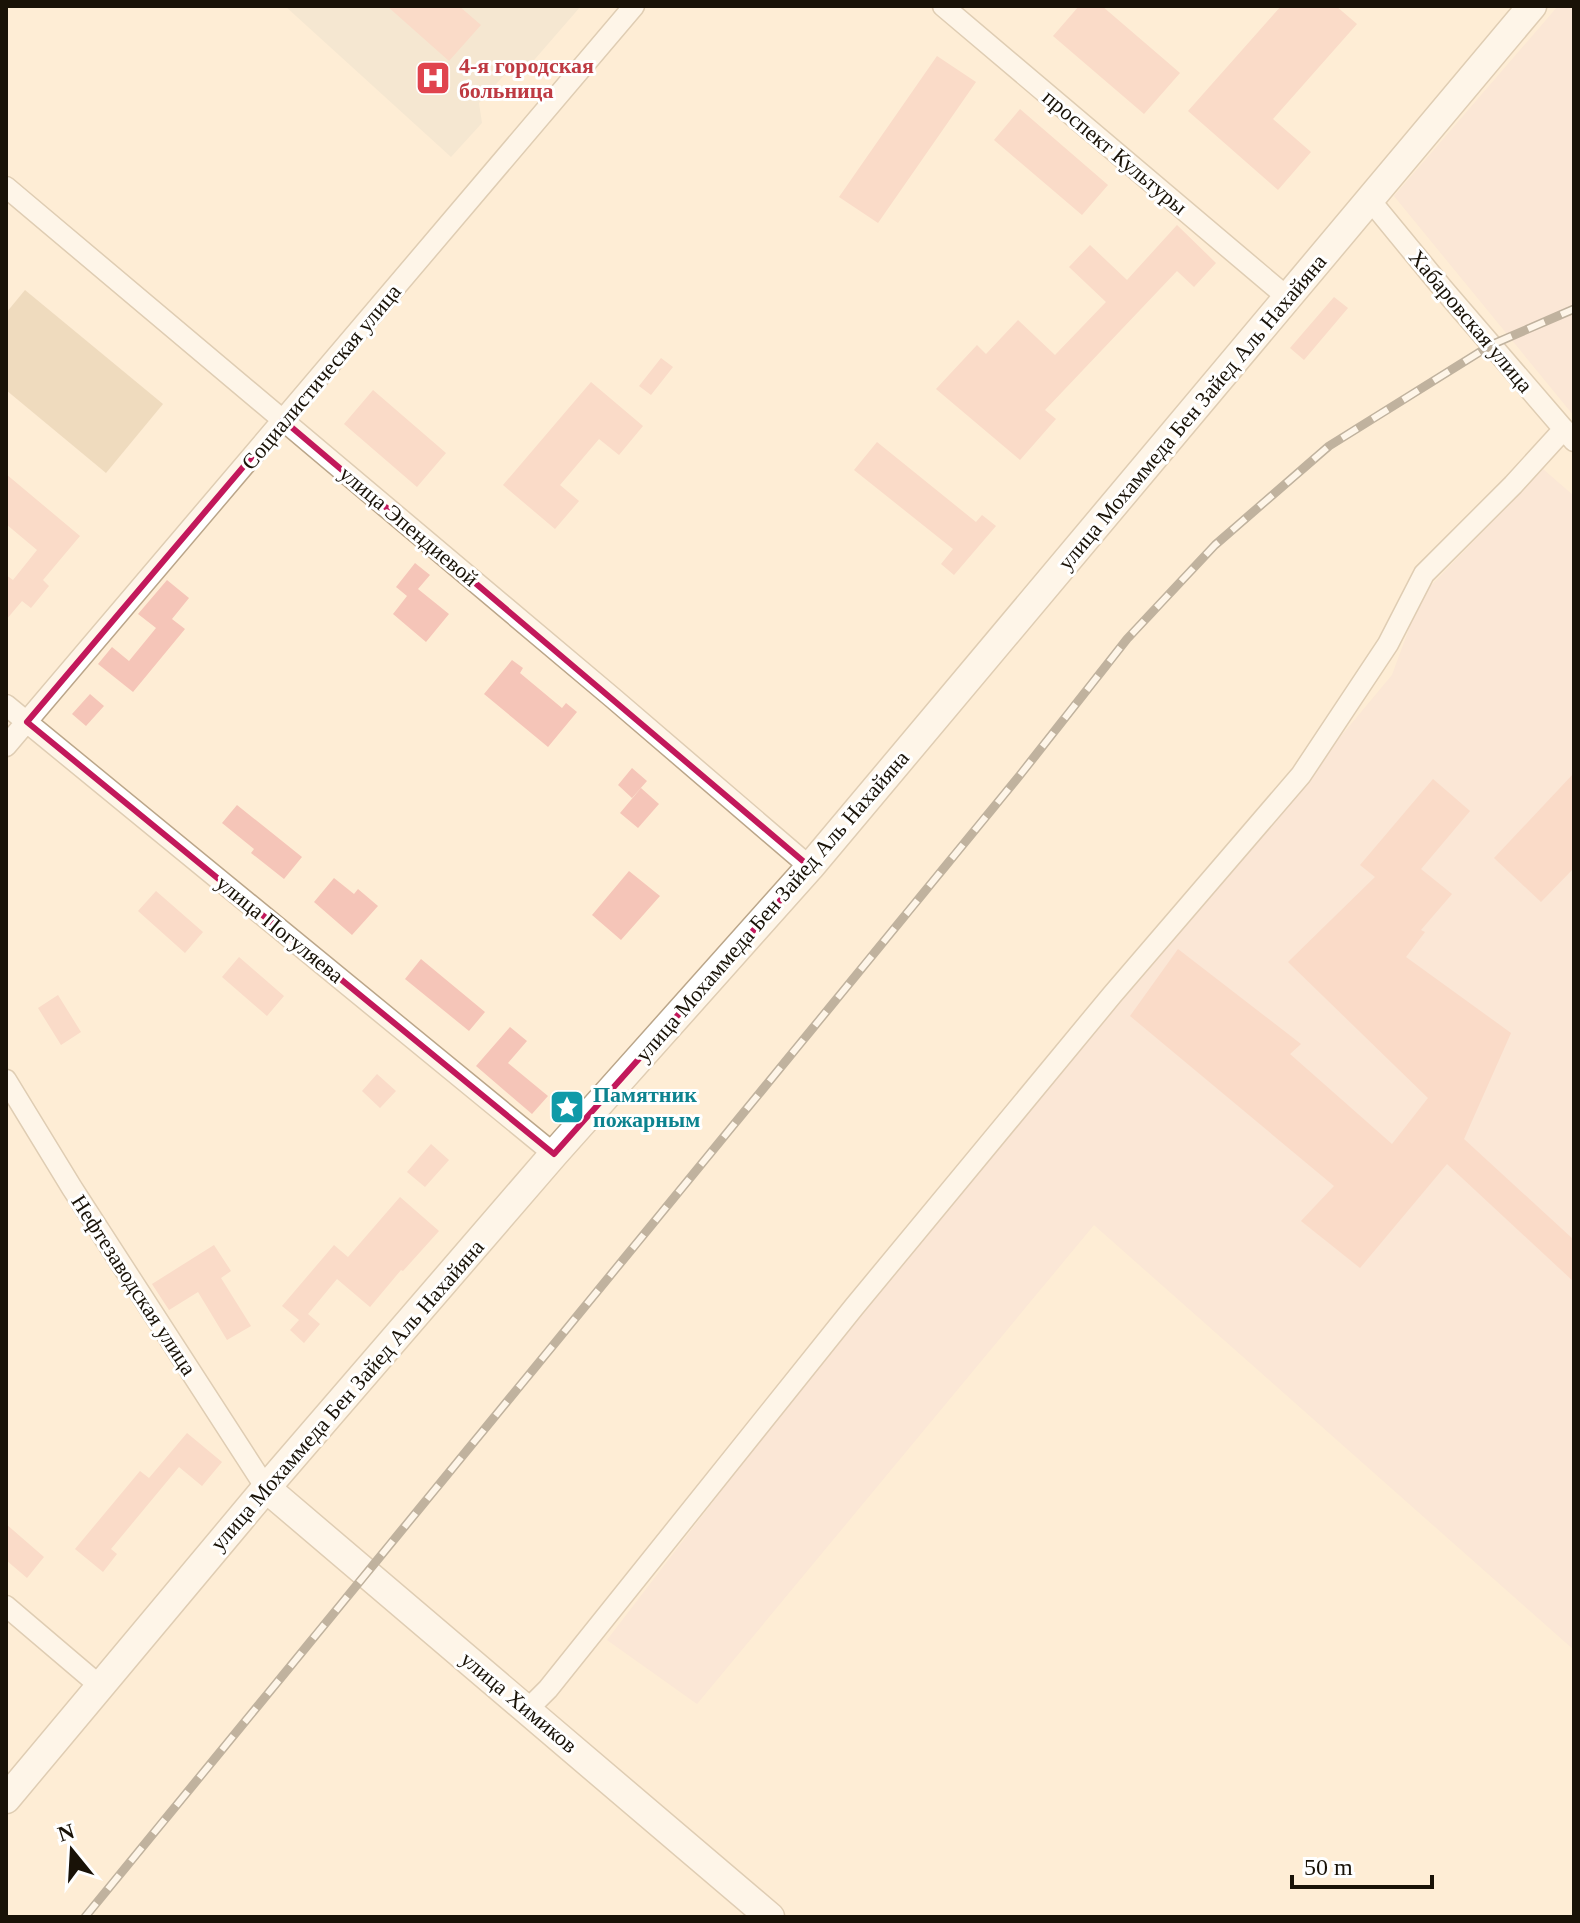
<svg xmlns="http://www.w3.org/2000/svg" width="1580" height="1923" font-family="'Times New Roman',serif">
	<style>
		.industrial { fill: #f8dfd7 }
		.medical { fill: #ece0cc }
		.green { fill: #dec5a3 }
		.building { fill: #f5c5b8 }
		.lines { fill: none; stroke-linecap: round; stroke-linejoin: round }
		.street-casing { stroke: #bba68a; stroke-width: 23 }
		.secondary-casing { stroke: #bba68a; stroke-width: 31 }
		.street { stroke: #fff; stroke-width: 20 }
		.secondary { stroke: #fff; stroke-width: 28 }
		.rail-casing { stroke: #766b5b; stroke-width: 9 }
		.rail { stroke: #fff; stroke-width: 6; stroke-dasharray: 18; stroke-linecap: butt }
		.marked { fill: none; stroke: #c2185b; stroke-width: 6; stroke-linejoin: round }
		.labels { text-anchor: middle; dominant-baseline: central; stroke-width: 6; stroke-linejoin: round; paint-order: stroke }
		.health-label { font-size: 22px; font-weight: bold; fill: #be3a42; stroke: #fff; text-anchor: start }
		.street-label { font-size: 22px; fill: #191207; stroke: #fff }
		.culture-label { font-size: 22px; font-weight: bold; fill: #0d838f; stroke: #fff; text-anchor: start }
	</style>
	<rect width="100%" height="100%" fill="#feedd5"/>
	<path class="industrial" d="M1558 6H1574V416L1394 196Z
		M1543 469 1574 496V1650L1094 1225 697 1704 607 1640 965 1173 1179 930 1392 675 1421 596Z"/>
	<path class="medical" d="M285 6H581L522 74 507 72 479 103 482 123 451 157Z"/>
	<path class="green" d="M25 290 163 404 106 473 6 390V313Z"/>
	<path class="building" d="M387 6H459L481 25 449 61Z
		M1079 6H1102L1180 73 1144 114 1053 36Z
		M1281 6H1336L1357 24 1273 119 1311 152 1278 190 1188 111Z
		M937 56 976 82 878 223 839 197Z
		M1020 109 1108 185 1082 215 994 140Z
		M1177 225 1216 263 1194 287 1177 271 1045 410 1056 419 1020 460 936 389 977 345 986 354 1018 320 1055 355 1106 302 1069 267 1090 245 1127 280Z
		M1334 297 1348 308 1304 360 1290 348Z
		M661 358 673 367 651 395 639 386Z
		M591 382 643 426 619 455 599 439 560 485 579 501 555 529 503 485Z
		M373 390 446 453 417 487 344 424Z
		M877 442 976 522 982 515 996 526 954 575 941 564 953 549 854 470Z
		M6 474 80 536 43 580 49 586 31 608 22 601 6 620V575L13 580 37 550 6 524Z
		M415 563 430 575 418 589 449 614 426 642 393 614 407 596 396 587Z
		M167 580 189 598 172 619 185 629 133 692 98 664 112 647 129 661 156 628 138 614Z
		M512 660 523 668 520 673 562 708 566 703 577 712 548 747 484 694Z
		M90 694 104 706 86 726 72 714Z
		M632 768 647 781 632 798 618 785Z
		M1574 773V868L1541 902 1494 858Z
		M1433 779 1470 811 1421 869 1452 894 1421 930 1425 932 1406 957 1511 1033 1464 1139 1574 1240V1282L1447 1164 1360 1268 1301 1221 1334 1186 1130 1016 1178 949 1301 1044 1290 1054 1392 1144 1428 1098 1288 962 1375 877 1360 865Z
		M641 788 659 804 638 828 620 813Z
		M237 805 302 857 284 879 251 853 254 849 222 823Z
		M629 871 660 896 621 940 592 915Z
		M334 878 354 894 358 889 378 906 352 935 314 902Z
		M156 891 203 932 185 953 138 911Z
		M239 957 284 996 267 1016 222 977Z
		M421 959 485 1012 469 1031 405 979Z
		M58 995 81 1032 61 1045 38 1008Z
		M510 1027 527 1041 508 1063 548 1096 532 1114 476 1066Z
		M377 1074 396 1091 380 1108 362 1091Z
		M431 1144 449 1160 425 1187 407 1172Z
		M400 1197 439 1231 403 1271 401 1270 370 1307 337 1279 308 1314 320 1324 304 1343 290 1330 299 1320 282 1306 334 1245 348 1257Z
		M214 1245 231 1271 221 1278 251 1326 227 1340 198 1292 169 1310 152 1284Z
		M187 1433 222 1462 202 1486 179 1467 111 1549 117 1554 103 1572 75 1549 140 1471 149 1478Z
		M6 1524 44 1557 27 1578 6 1560Z"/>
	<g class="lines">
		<g class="street-casing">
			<path id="street" d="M943 6 1288 298
				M6 187 613 698 810 867
				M1370 200 1444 290 1574 441
				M6 705 554 1154
				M6 746 634 6
				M6 1080 72 1188 266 1488
				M6 1606 100 1686
				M528 1709 548 1689 854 1307 1112 995 1301 775 1388 644 1424 574 1513 485 1564 429"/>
		</g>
		<g class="secondary-casing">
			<path id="secondary" d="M266 1488 770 1917
				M6 1799 266 1488 554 1154 810 867 1532 6"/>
		</g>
		<use href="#street" class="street"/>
		<use href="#secondary" class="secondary"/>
		<g class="rail-casing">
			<path id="rail" d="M85 1917 1020 775 1127 639 1215 545 1329 446 1491 345 1574 309"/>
		</g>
		<use href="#rail" class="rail"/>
	</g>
	<path d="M0 0H1580V1923H0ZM283 420 810 867 554 1154 27 722Z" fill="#feedd5" fill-opacity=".55" fill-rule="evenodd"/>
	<path class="marked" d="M283 420 810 867 554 1154 27 722Z"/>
	<defs>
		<g id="hospital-square" transform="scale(1.8)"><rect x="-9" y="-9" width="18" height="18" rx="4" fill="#e0444e" stroke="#fff"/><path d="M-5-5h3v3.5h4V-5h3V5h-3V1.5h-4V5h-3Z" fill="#fff"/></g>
		<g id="sight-square" transform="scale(1.8)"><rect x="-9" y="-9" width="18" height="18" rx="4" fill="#0f9aa8" stroke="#fff"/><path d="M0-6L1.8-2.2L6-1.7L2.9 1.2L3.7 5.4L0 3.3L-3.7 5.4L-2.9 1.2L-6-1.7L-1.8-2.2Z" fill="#fff"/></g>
	</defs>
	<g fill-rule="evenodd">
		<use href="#hospital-square" x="433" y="78"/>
		<use href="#sight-square" x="567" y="1107"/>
	</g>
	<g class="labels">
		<g class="health-label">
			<text x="459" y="65">4-я городская<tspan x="459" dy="25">больница</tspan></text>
		</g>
		<g class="street-label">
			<text transform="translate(1115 152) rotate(40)">проспект Культуры</text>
			<text transform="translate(1471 321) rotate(50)">Хабаровская улица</text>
			<text transform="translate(321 377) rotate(-50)">Социалистическая улица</text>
			<text transform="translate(1192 412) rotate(-50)">улица Мохаммеда Бен Зайед Аль Нахайяна</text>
			<text transform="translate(409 526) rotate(40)">улица Эпендиевой</text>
			<text transform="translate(772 906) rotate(-49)">улица Мохаммеда Бен Зайед Аль Нахайяна</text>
			<text transform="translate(280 929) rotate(39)">улица Погуляева</text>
			<text transform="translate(134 1285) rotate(57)">Нефтезаводская улица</text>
			<text transform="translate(347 1395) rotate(-49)">улица Мохаммеда Бен Зайед Аль Нахайяна</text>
			<text transform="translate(519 1702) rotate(40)">улица Химиков</text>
		</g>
		<g class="culture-label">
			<text x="593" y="1094">Памятник<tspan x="593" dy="25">пожарным</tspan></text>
		</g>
	</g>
	<rect width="1580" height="1923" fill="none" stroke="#191207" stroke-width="16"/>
	<g transform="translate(72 1851) rotate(342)" stroke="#ffffff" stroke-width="6" paint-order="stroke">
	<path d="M0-6L14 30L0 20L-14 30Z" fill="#191207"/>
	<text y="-12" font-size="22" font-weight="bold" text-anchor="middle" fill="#191207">N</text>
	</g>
	<path d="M1292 1875v12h140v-12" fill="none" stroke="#191207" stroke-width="4"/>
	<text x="1304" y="1875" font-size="24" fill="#191207" stroke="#ffffff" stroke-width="6" paint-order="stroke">50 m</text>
</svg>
